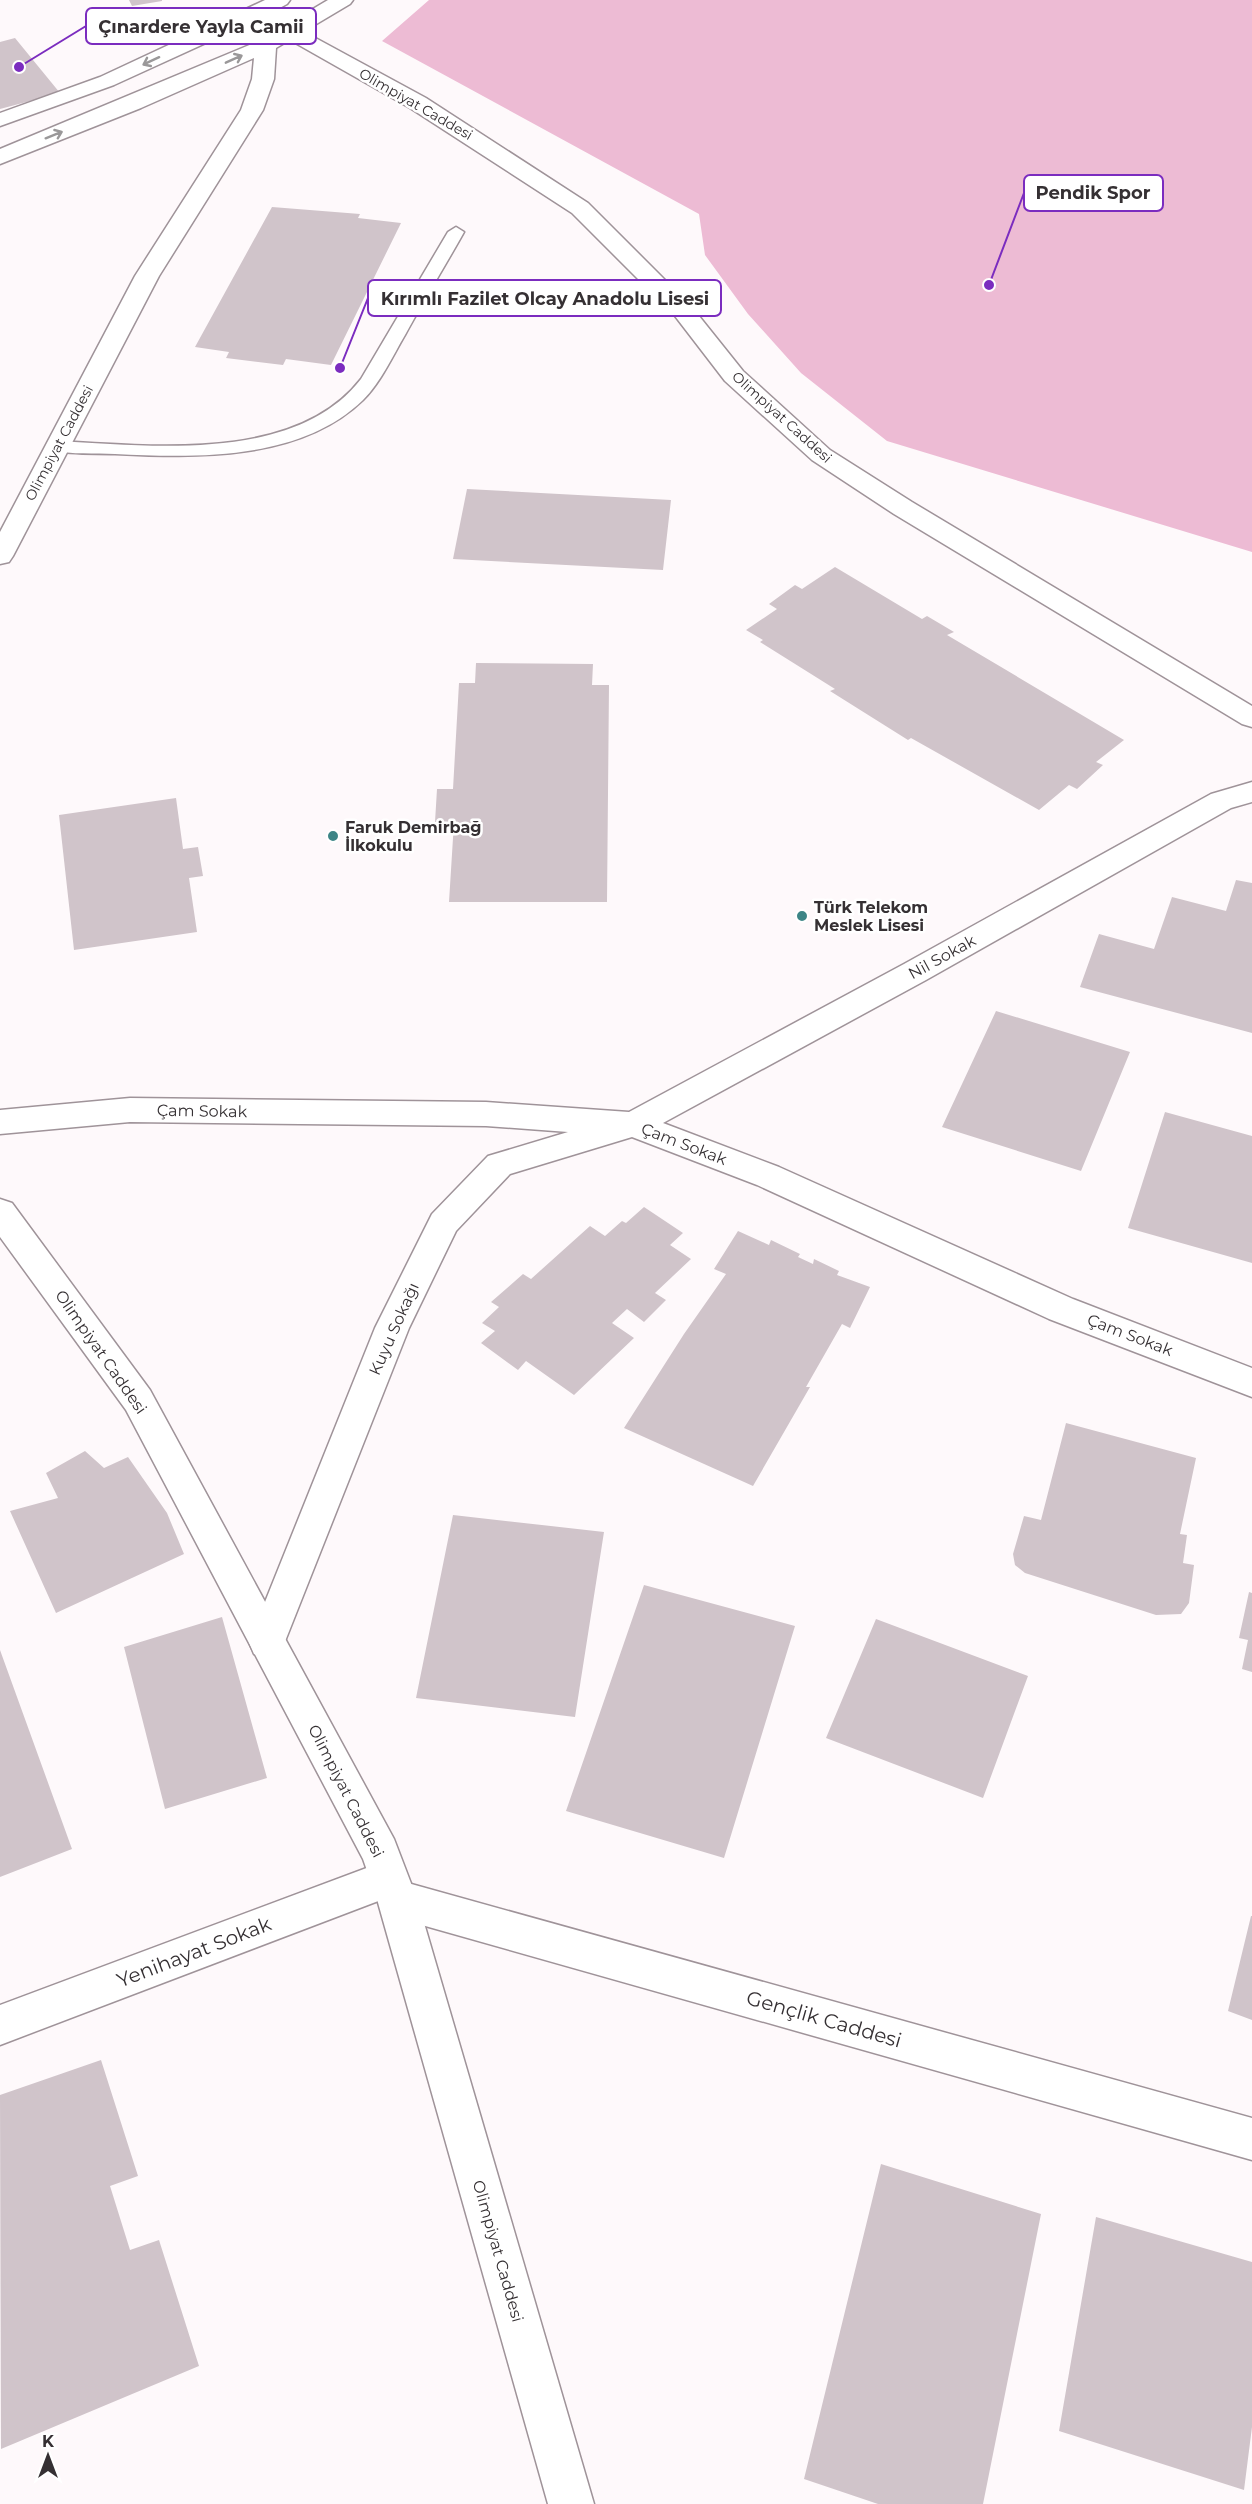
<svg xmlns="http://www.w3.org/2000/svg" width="1252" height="2504" font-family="Montserrat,sans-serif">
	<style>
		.green { fill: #edbbd4 }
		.building { fill: #d0c4ca }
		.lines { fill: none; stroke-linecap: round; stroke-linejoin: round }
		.service-casing { stroke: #9f9399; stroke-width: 3 }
		.minor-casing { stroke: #9f9399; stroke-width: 3 }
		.tertiary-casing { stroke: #9f9399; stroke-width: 3 }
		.secondary-casing { stroke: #9f9399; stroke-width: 3 }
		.service { fill: #fff; fill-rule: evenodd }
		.minor { fill: #fff; fill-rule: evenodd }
		.tertiary { fill: #fff; fill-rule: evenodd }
		.secondary { fill: #fff; fill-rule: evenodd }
		.oneway { stroke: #9a9899 }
		.poi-dot { fill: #3d8586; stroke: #fff; stroke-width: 2 }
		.labels { text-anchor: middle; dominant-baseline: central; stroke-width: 5; stroke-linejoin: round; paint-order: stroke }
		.far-street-label { font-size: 14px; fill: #353033; stroke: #fff }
		.poi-label { font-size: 16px; font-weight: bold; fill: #353033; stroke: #fff; text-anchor: start }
		.street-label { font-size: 16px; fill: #353033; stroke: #fff }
		.near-street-label { font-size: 20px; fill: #353033; stroke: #fff }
		.leader { fill: none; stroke: #7b2cbf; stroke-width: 2 }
		.callout-dot { fill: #7b2cbf; stroke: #fff; stroke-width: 2 }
		.callout { fill: #fff; stroke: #7b2cbf; stroke-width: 2 }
		.callout-label { font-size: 18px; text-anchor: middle; font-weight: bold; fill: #353033 }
	</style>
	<rect width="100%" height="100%" fill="#fef9fb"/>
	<path class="green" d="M429 0H1252V552L887 441 801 373 748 314 705 255 699 214 382 41Z"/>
	<path class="building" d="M129 0H162V1L132 6Z
		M15 38 60 93 0 109V42Z
		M272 207 360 214 358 218 401 223 331 365 286 359 283 365 226 358 229 352 195 347Z
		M467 489 671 500 663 570 453 559Z
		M835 567 922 619 927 616 954 632 947 635 1124 740 1096 762 1103 765 1077 789 1069 785 1039 810 911 738 908 740 830 691 835 689 760 642 763 640 746 630 777 609 769 604 795 585 802 589Z
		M476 663 593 664 592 685H609L607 902H449L454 822H435L437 789H453L459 683H475Z
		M176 798 183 849 198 847 203 876 189 878 197 932 74 950 59 815Z
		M1236 880 1252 883V1033L1080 987 1099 934 1154 949 1172 897 1226 911Z
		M996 1011 1130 1052 1081 1171 942 1127Z
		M1165 1112 1252 1136V1263L1128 1228Z
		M644 1207 683 1233 670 1245 691 1259 655 1293 666 1300 644 1322 627 1309 612 1323 634 1338 574 1395 526 1361 518 1370 481 1343 495 1331 482 1323 499 1307 491 1302 523 1274 531 1279 590 1226 605 1236 622 1221 626 1223Z
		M738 1231 769 1245 771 1240 800 1254 798 1257 813 1264 814 1259 839 1271 837 1275 870 1287 850 1328 842 1324 806 1387H810L753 1486 624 1428 684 1334 726 1274 714 1269Z
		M1066 1423 1196 1458 1180 1534 1187 1535 1183 1563 1194 1565 1189 1603 1181 1614 1156 1615 1025 1573 1015 1565 1013 1554 1024 1516 1041 1520Z
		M85 1451 104 1468 128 1457 167 1513 184 1554 56 1613 10 1511 58 1498 46 1473Z
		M453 1515 604 1532 575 1717 416 1698Z
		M644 1585 795 1626 724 1858 566 1811Z
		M1249 1592 1252 1593V1672L1242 1669 1248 1640 1239 1638Z
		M222 1617 267 1778 165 1809 124 1647Z
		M876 1619 1028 1676 983 1798 826 1738Z
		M0 1650 72 1849 0 1877Z
		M1251 1916H1252V2020L1228 2011Z
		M101 2060 138 2176 110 2186 130 2250 159 2240 199 2366 1 2449 0 2095Z
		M881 2164 1041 2214 983 2504H878L804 2479Z
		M1096 2217 1252 2262V2427L1244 2490 1059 2431Z"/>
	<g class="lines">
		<g class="service-casing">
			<path id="service" d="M456 227 464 232C445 266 424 300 405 335 392 357 381 382 363 400 300 461 196 458 115 454 95 453 72 455 52 450L49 446 52 442 58 441C152 446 296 463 361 379L448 232Z"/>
		</g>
		<g class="minor-casing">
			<path id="minor" d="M290 26 297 28 426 98 588 203 691 306 743 371 830 450 912 502 1252 706V727L1242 724 894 514 812 460 725 381 675 316 572 213 410 108 283 36 280 32 283 28Z
				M1252 782V802L1231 808 926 980 663 1123 779 1167 1073 1299 1252 1368V1397L1049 1319 757 1185 632 1137 510 1174 456 1231 409 1328 280 1654 267 1659 254 1654 249 1642 375 1328 432 1214 488 1156 568 1132 486 1126 130 1122 0 1134V1110L130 1098 486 1102 629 1112 904 964 1211 794Z
				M388 1860 402 1866 408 1879 402 1892 0 2045V2005Z"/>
		</g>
		<g class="tertiary-casing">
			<path id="tertiary" d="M397 1880 1252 2118V2160L397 1918 383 1912 377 1899 383 1886Z"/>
		</g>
		<g class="secondary-casing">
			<path id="secondary" d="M265 0H290L287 4 265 16 114 85 0 126V113L100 77Z
				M328 0H353L350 4 276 48 274 79 263 110 159 276 13 556 9 562 0 564V532L135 276 241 110 252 79 254 58 141 108 0 164V149L259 41Z
				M0 1199 12 1203 150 1390 394 1839 417 1899 594 2504H548L377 1899 363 1859 126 1410 0 1237Z"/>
		</g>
		<use href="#service" class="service"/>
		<use href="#minor" class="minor"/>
		<use href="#tertiary" class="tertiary"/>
		<use href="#secondary" class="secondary"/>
	</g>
	<defs><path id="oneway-shaft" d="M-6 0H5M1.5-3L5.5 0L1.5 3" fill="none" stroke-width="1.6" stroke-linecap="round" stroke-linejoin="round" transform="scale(1.5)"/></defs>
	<g class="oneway">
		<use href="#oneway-shaft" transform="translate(234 59) rotate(-24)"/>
		<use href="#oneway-shaft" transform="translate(151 61) rotate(155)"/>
		<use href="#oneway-shaft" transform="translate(54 135) rotate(-22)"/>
	</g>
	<g class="poi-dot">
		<circle cx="333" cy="836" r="6"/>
		<circle cx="802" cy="916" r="6"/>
	</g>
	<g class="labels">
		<g class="far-street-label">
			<text transform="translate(416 104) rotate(30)">Olimpiyat Caddesi</text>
			<text transform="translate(782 417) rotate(42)">Olimpiyat Caddesi</text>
			<text transform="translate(59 443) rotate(-62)">Olimpiyat Caddesi</text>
		</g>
		<g class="poi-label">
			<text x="345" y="827">Faruk Demirbağ<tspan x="345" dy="18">İlkokulu</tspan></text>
			<text x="814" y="907">Türk Telekom<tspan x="814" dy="18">Meslek Lisesi</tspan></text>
		</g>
		<g class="street-label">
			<text transform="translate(942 957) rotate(-29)">Nil Sokak</text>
			<text transform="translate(202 1111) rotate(1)">Çam Sokak</text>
			<text transform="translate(684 1144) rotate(21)">Çam Sokak</text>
			<text transform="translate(394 1329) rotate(-66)">Kuyu Sokağı</text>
			<text transform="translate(1130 1335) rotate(21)">Çam Sokak</text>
			<text transform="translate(101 1352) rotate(55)">Olimpiyat Caddesi</text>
			<text transform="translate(346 1791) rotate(63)">Olimpiyat Caddesi</text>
			<text transform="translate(498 2251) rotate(74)">Olimpiyat Caddesi</text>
		</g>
		<g class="near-street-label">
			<text transform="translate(194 1952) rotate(-21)">Yenihayat Sokak</text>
			<text transform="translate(824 2019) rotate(16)">Gençlik Caddesi</text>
		</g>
	</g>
	<path class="leader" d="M19 67L86 26M989 285L1024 193M340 368L368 298"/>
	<g class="callout-dot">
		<circle cx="19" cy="67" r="6"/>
		<circle cx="989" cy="285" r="6"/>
		<circle cx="340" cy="368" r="6"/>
	</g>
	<g class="callout">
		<rect x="86" y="8" width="230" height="36" rx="6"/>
		<rect x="1024" y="175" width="139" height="36" rx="6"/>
		<rect x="368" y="280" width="353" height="36" rx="6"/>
	</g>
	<g class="callout-label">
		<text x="201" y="33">Çınardere Yayla Camii</text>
		<text x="1093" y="199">Pendik Spor</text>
		<text x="545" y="305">Kırımlı Fazilet Olcay Anadolu Lisesi</text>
	</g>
	<g transform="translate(48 2456)" stroke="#ffffff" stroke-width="4.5" paint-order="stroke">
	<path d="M0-4.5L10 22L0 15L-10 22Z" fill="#353033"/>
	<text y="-9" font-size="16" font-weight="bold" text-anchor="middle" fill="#353033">K</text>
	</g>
</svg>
